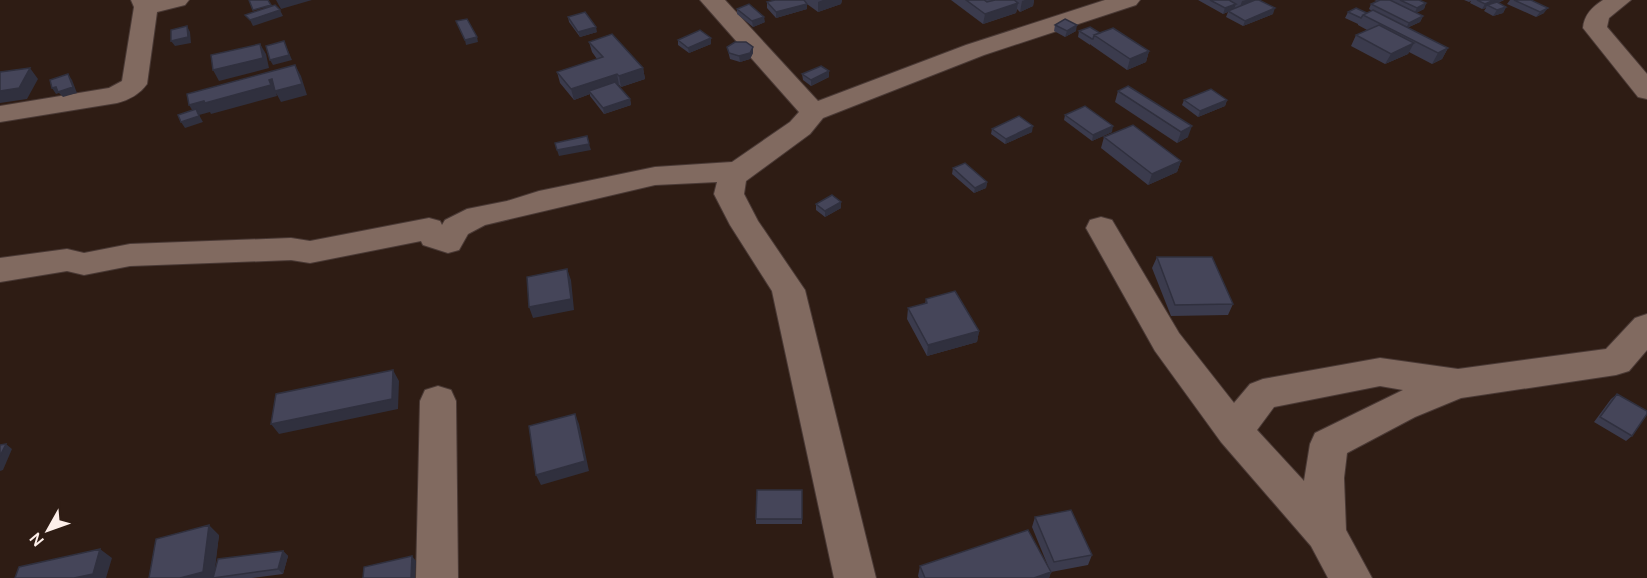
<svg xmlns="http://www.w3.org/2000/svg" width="1647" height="578" font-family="Manrope,sans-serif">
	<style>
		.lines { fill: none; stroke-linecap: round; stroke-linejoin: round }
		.minor-casing { stroke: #493935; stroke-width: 2 }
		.minor { fill: #816a60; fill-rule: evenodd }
		.wall { fill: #3b3b4d }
		.shaded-wall { fill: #30303e }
		.building { fill: #454559; stroke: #30303e; stroke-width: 1.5 }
	</style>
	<rect width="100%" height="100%" fill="#2e1c14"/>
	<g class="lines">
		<g class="minor-casing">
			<path id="minor" d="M131 0H189L185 5 157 12 147 84C140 94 129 100 117 103L0 122V106L109 88 122 81 134 7Z
				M700 0H725L818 101 966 45 1105 0H1140L1136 5 984 55 823 118 810 134 746 181 744 194 758 221 805 290 876 578H834L772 291 730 225 714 194 717 182 655 185 485 225 468 234 459 250 448 253 423 245 421 241 310 263 291 260 130 266 84 275 67 271 0 282V258L67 249 84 253 130 244 291 238 310 241 429 218 440 221 442 225 445 220 467 209 507 201 539 191 655 167 732 162 790 122 799 112Z
				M1603 0H1631L1609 18 1607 27 1647 74V99L1638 97 1583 28C1584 15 1592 7 1603 0Z
				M1101 217 1112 220 1179 333 1234 403 1250 384 1263 379 1380 358 1458 369 1606 349 1635 318 1647 314V350L1629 371 1616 375 1461 398 1415 417 1347 453 1344 478 1346 530 1372 578H1328L1311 546 1221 442 1155 351 1086 228 1090 220ZM1380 386 1403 390 1315 433 1310 444 1304 481 1257 430 1274 407Z
				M438 386 451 390 456 401 458 578H416L420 401 425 390Z"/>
		</g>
		<use href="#minor" class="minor"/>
	</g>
	<path class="wall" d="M775 0H842L841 4 818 12 807 4V9L776 18 767 8V2Z
		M951 0H1034L1033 6 1020 12 1017 9 1016 13 983 24Z
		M1198 0H1259L1273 14 1243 26 1226 17 1228 12 1223 14Z
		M1374 0H1419L1426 3 1424 9 1416 13 1423 16 1420 22 1407 28 1448 48 1442 59 1432 64 1409 52 1408 54 1385 64 1351 46 1356 35 1367 30 1358 25V24L1345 18 1348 12 1367 13 1372 11 1369 9 1371 4 1377 1Z
		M1464 0H1504L1498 3 1506 7 1503 13 1493 16 1484 11 1486 8 1482 9 1470 3 1471 1 1469 2Z
		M1510 0H1531L1544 13 1536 17 1507 4Z
		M737 9 765 22 753 27 737 14Z
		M568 17 597 32 580 37 569 22Z
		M1055 25 1076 31 1065 37 1054 31Z
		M1079 31 1100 33 1149 51 1146 62 1127 70 1091 45V44L1090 45 1078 37Z
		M711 38V44L689 53 678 45V40Z
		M589 42 643 68 645 79 621 87 619 85H618L630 99 631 105 604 114 590 96V94L574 100 560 83 557 72 597 59 592 52Z
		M727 47H753V53L750 59 740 62 730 59Z
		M802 74 829 77 811 86 803 80Z
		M1118 91 1188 137 1177 143 1115 102Z
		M1184 100H1227L1225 106 1198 117 1182 105Z
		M1065 115 1112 132 1092 141 1064 120Z
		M992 129 1032 132 1005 144 991 134Z
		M1104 137 1181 161 1177 172 1148 185 1101 148Z
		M953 168 987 182 986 188 974 193 952 174Z
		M816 204 841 208 825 217 816 210Z
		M1157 257 1233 304 1228 315 1171 316 1152 268Z
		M926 299 979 331 977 342 927 356 907 319 908 308 925 304Z
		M1617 394 1632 436 1626 441 1594 422 1611 399Z
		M802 490V524H756V519Z
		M1035 517 1092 555 1088 565 1051 572 1049 578H919L918 576 920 566H1048L1032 527Z
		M219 535 214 572 283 551 288 556 283 574 252 578H149Z"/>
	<path class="shaded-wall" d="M276 0H312L281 9Z
		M823 0H842L841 4 818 12V2Z
		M1025 0H1034L1033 6 1020 12 1022 1Z
		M1246 0H1254L1240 7 1242 1Z
		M1494 0H1504L1489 6 1487 5 1486 8 1482 9 1485 4Z
		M1018 3 1016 13 983 24 985 14Z
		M1426 3 1424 9 1414 14 1417 8Z
		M807 4V9L776 18V12Z
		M1236 4 1234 9 1223 14 1225 8Z
		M1506 7 1503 13 1493 16 1497 10Z
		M1275 8 1273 14 1243 26 1245 21Z
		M1548 8 1544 13 1536 17 1540 12Z
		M280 10 283 16 253 26 250 20Z
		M1423 16 1420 22 1406 28 1409 23Z
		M764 17 765 22 753 27 752 21Z
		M1077 25 1076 31 1065 37 1067 31Z
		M187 26 190 32 191 43 175 46 171 41Z
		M596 27 597 32 580 37 578 32Z
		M477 37 478 42 466 45 465 40Z
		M711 38V44L689 53 688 48Z
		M284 41 292 60 273 65 270 60Z
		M1414 43 1408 54 1385 64 1391 54Z
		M260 44 266 54 269 68 219 81 213 70Z
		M753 47V53L750 59 740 62 739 56Z
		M1448 48 1442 59 1432 64 1438 53Z
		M1149 51 1146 62 1127 70 1130 59Z
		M295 65 301 76 307 95 281 102 275 91Z
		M30 68 38 79 27 99 0 103V91Z
		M643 68 645 79 621 87 619 76Z
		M829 71V77L811 86V80Z
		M68 74 72 80 77 93 63 97 59 93 56 94 52 88Z
		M617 74 619 85 591 94 589 91 590 94 574 100 571 89Z
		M272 79 277 96 211 114 210 112 199 115 203 122 185 128 181 122 196 116 189 105Z
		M630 99 631 105 604 114 603 108Z
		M1227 100 1225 106 1198 117 1200 111Z
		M1033 126 1032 132 1005 144 1006 139Z
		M1113 126 1112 132 1092 141 1093 135Z
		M1192 126 1188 137 1177 143 1181 132Z
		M589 144 591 150 559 156 557 150Z
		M1181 161 1177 172 1148 185 1152 174Z
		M987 182 986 188 974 193 975 188Z
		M841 202V208L825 217V211Z
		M567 269 571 280 574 310 533 318 529 307Z
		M979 331 977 342 927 356 928 345Z
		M393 370 399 381 398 409 279 434 271 424Z
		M575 414 579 424 589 471 541 485 536 475Z
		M6 444 12 449 3 470 0 471V456Z
		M209 525 219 535 214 578H180Z
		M100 549 112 558 106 578H74Z
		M283 551 288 556 283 574 278 569Z
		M412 556 416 561 415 578H411Z
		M1051 572 1049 578H1034Z"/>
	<path class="building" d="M249 0H268L271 5 253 10Z
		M775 0H804L807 4 776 12 767 2Z
		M966 0H984L987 2 995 0H1014L1018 3 985 14Z
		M1210 0H1229L1236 4 1225 8Z
		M1255 0H1259L1275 8 1245 21 1228 11Z
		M1380 0H1390L1423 16 1409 23 1371 4Z
		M1400 0H1419L1426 3 1417 8Z
		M1477 0H1494L1485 4Z
		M1514 0H1531L1548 8 1540 12Z
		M1497 2 1506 7 1497 10 1487 5Z
		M749 4 764 17 752 21 737 9Z
		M275 5 280 10 250 20 245 15Z
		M1356 8 1367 13 1363 15 1361 18 1348 12Z
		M1373 10 1448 48 1438 53 1363 15Z
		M585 12 596 27 578 32 568 17Z
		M467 19 477 37 465 40 456 21Z
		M1065 19 1077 25 1067 31 1055 25Z
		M1379 25 1414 43 1391 54 1356 35Z
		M187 26 188 37 171 41V30Z
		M1090 27 1100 33 1094 35 1093 39H1092L1079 31Z
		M1113 28 1149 51 1130 59 1094 35Z
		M700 30 711 38 688 48 678 40Z
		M612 34 643 68 619 76 617 74 571 89 557 72 603 57 589 42Z
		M284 41 289 55 270 60 266 46Z
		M735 42H746L753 47 750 53 739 56 729 53 727 47Z
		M260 44 263 58 213 70 211 55Z
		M295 65 302 84 275 91 272 79 269 80 271 85 205 103 204 101 189 105 187 94Z
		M821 66 829 71 811 80 802 74Z
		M30 68 19 88 0 91V72Z
		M68 74 73 87 58 92 56 87 52 88 50 80Z
		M615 82 630 99 603 108 589 91Z
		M1128 86 1192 126 1181 132 1118 91Z
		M1211 89 1227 100 1200 111 1184 100Z
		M1085 106 1113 126 1093 135 1065 115Z
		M196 109 199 116 181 122 178 115Z
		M1019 116 1033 126 1006 139 992 129Z
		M1133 125 1181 161 1152 174 1104 137Z
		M587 136 589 144 557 150 555 143Z
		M965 163 987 182 975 188 953 168Z
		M832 195 841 202 825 211 816 204Z
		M1157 257H1212L1233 304 1175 305Z
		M567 269 571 299 529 307 527 277Z
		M955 291 979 331 928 345 908 308 927 303 926 299Z
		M393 370 392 399 271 424 276 394Z
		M1617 394 1647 411V414L1632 436 1600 417Z
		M575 414 585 461 536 475 529 426Z
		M6 444 0 456V445Z
		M757 490H802V519H756Z
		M1071 510 1092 555 1054 562 1035 517Z
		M209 525 203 572 180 578H149L156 539Z
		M1028 530 1051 572 1034 578H925L920 566Z
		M100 549 93 574 74 578H15L19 567Z
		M283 551 278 569 213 578 218 559Z
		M412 556 411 578H363L364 567Z"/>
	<g transform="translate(48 530) rotate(230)" stroke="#2e1c14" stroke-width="4.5" paint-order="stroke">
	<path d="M0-4.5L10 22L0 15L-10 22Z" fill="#fdefea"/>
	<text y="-9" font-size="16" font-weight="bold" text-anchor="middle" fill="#fdefea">N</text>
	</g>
</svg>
